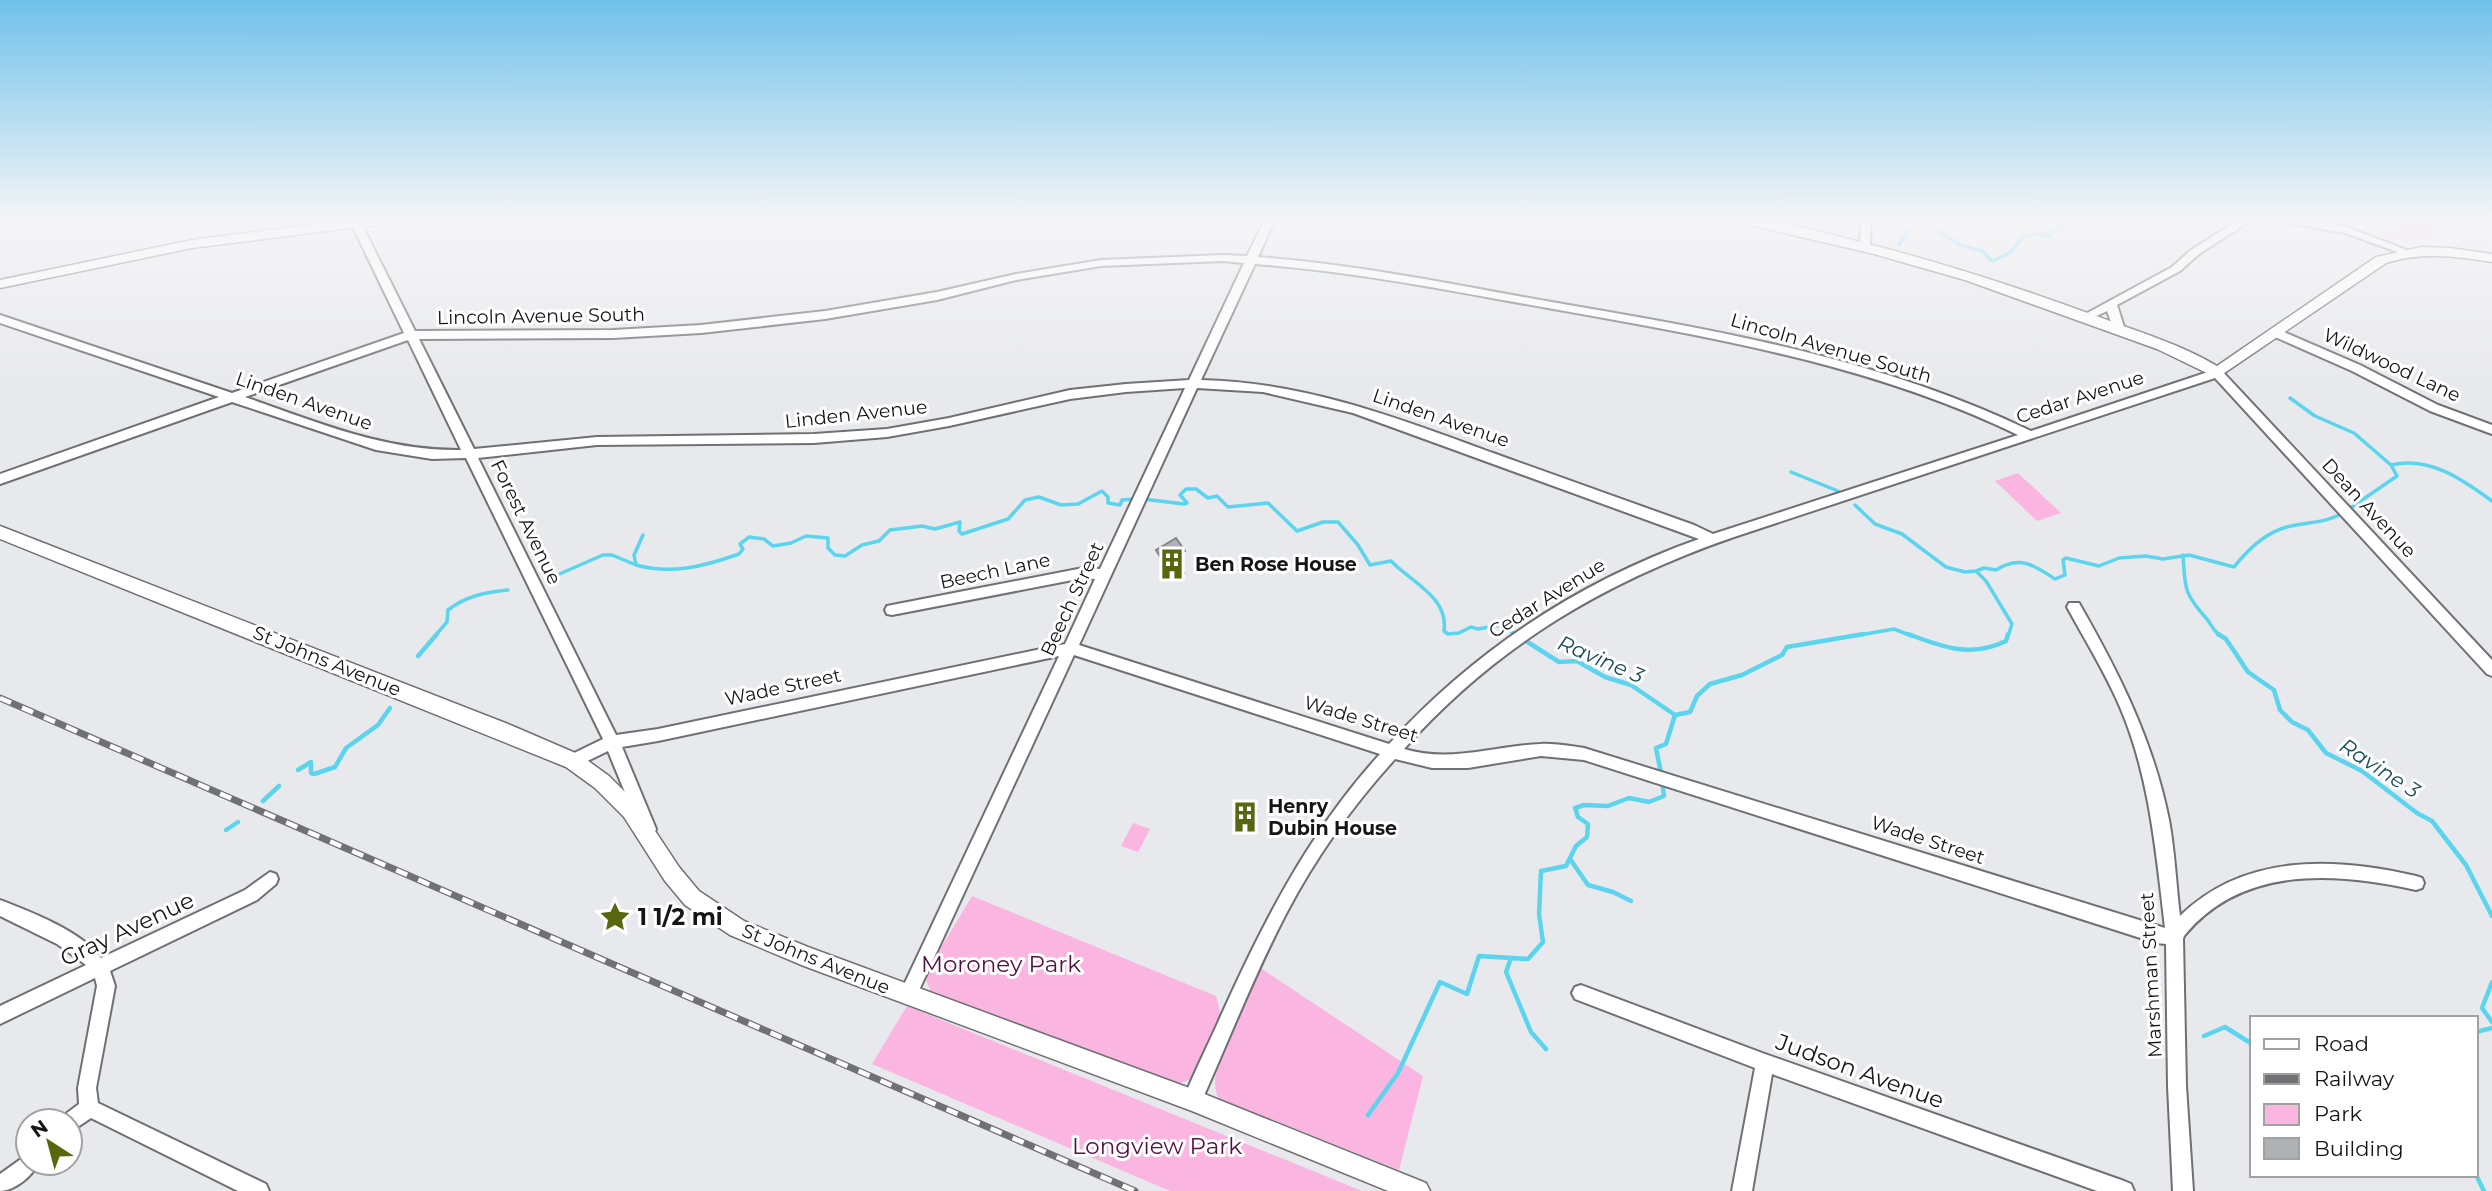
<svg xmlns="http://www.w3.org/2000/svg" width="2492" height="1191" font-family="Montserrat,sans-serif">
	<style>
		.green { fill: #fab5e1 }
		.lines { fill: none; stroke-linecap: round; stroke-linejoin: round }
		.stream-far1 { stroke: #5cd4ee; stroke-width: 3.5 }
		.stream { stroke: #5cd4ee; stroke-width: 4.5 }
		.building { fill: #afb2b5; stroke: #828588; stroke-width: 2 }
		.minor-casing { stroke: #6f7073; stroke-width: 4 }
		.tertiary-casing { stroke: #6f7073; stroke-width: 3 }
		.minor { fill: #fff; fill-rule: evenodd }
		.tertiary { fill: #fff; fill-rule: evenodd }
		.rail-casing { stroke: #707174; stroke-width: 7 }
		.rail { stroke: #fff; stroke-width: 4.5; stroke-dasharray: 12; stroke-linecap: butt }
		.labels { text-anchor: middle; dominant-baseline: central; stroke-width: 6; stroke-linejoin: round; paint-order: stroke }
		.street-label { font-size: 19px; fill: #151517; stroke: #fff }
		.poi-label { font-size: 19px; font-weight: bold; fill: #151517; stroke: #fff; text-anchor: start }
		.water-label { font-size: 21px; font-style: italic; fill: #194d58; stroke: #fff }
		.near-poi-label { font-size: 23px; font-weight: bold; fill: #151517; stroke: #fff; text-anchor: start }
		.near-street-label { font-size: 23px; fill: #151517; stroke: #fff }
		.near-park-label { font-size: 23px; fill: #541042; stroke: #fff }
	</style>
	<rect width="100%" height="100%" fill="#e8e9ed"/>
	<path class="green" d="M2409 219H2449L2426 238H2385Z
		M2018 473 2061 513 2037 521 1995 481Z
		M1133 823 1150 829 1138 852 1121 846Z
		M972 896 1216 996 1221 1015 1211 1040 1191 1079 1178 1084 931 992 926 980 927 971Z
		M1259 967 1423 1076 1399 1170 1219 1099C1202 1068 1245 999 1259 967Z
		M907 1006 1362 1191H1170L872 1064Z"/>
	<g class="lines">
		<path class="stream-far1" d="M1899 245 1909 229 1928 224 1960 245 1982 251 1992 261 2010 253 2023 236 2039 234 2051 237 2046 232 2060 230 2058 219
			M2290 398 2315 416 2354 433 2391 465
			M1791 472 1838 491
			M1143 499 1184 504 1187 503 1180 495 1186 489H1196L1208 498 1217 496 1228 507 1268 503 1297 531 1323 522H1338L1358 545 1370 565 1391 561C1411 582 1449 597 1444 631L1448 634 1459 633 1471 627 1478 629 1501 625 1518 636
			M1855 505 1875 524 1902 534 1946 567 1965 572 1976 571
			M2349 509 2397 476 2391 465C2429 456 2462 479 2492 501
			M643 535 634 555 636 565C672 575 705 566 739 554L743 549 740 544 749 537 764 539 773 546 791 543 806 536 828 538V548L835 555 845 556 862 545 879 541 890 530 922 526 935 529 960 522 959 531 962 534 1008 519 1025 500 1039 497 1061 505 1078 504 1102 491 1108 497V503L1120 505 1122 500 1135 499
			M2183 555C2185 589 2184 593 2206 618 2212 625 2213 631 2221 636
			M548 579 603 555H612L636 565
			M435 636 447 622 448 610C466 596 486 592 508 590
			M1854 636 1894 629 1912 636
			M2008 636 2012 624 1986 581 1976 571 1984 568 1996 570C2020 555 2034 565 2055 579L2065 575 2063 560 2066 558 2099 566 2119 558 2146 556 2163 559 2189 555 2234 567C2250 547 2269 529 2296 525 2313 522 2327 522 2343 513"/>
		<path class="stream" d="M1515 634 1559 662 1577 661 1605 677 1631 685 1675 715
			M1908 634C1942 647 1971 658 2006 641L2008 634
			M2218 634 2226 639 2248 672 2274 690 2280 710 2292 722 2308 730 2326 753 2362 771 2417 813 2432 821 2466 865 2492 916
			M418 656 437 634
			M298 770 311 762V773L314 774 335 767 346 748 378 725 390 708
			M1661 773 1656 748 1666 744 1675 715 1690 712 1697 696 1710 684 1742 675 1782 655 1787 647 1864 634
			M263 801 279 786
			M226 830 238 822
			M1570 859 1588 885 1613 892 1631 901
			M1511 958 1506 972 1531 1032 1546 1049
			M2492 982 2482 1008 2492 1022
			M2476 1032 2492 1028
			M2204 1036 2225 1027 2252 1044
			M1368 1115 1398 1073 1440 982 1467 994 1479 956 1528 959 1543 942 1539 914 1541 871 1566 866 1576 846 1587 837 1588 824 1578 817 1575 808 1584 805 1608 806 1629 798 1649 802 1664 796 1662 781
			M2476 1175 2484 1191"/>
	</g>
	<path class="building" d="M1176 538 1185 551 1173 556 1184 573 1173 577 1156 550Z
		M1245 804 1257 811 1246 829 1236 826 1240 818 1236 817Z"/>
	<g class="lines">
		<g class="minor-casing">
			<path id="minor" d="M349 219H359L415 331 613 330 701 325 825 311 937 292 1016 274 1101 260 1223 255 1247 256 1265 219H1275L1258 257C1355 264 1450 284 1546 301 1714 330 1875 356 2031 431L2217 369 2221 370 2492 660V676L2487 674 2215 378 1734 537C1604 582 1497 645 1404 749 1450 763 1494 746 1540 744 1554 743 1570 746 1584 748L2165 928C2156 853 2150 777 2120 707 2105 672 2085 640 2067 607L2069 603H2079C2119 673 2153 740 2169 820 2175 852 2176 885 2180 916 2244 853 2335 857 2416 876L2422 878 2424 883 2422 888 2416 890C2336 872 2242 865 2184 936L2183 939 2186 1086 2193 1191H2173L2168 1086 2166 944 2156 943 1584 760 1541 756 1468 768H1432L1395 759C1353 805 1316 857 1287 912 1254 975 1228 1042 1199 1107L1192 1109 1185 1107 1183 1100C1193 1075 1205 1051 1216 1027 1260 928 1307 834 1380 754L1074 655 914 1001 908 1003 902 1001 899 995 902 989 1059 656 658 741 622 747 656 829 654 834 648 836 642 834 640 829 608 751 573 768 568 766 565 761 568 756 603 739 466 458 432 459 376 450 232 402 0 484V474L219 397 0 323V315L232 393 404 333ZM1223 261 1244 263 1189 380 1126 384 1070 390 949 418 887 429 814 434 597 437 474 449 419 339 613 338 701 333 825 319 937 300 1016 280 1101 266ZM1255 264C1353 271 1451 291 1548 308 1709 337 1869 363 2018 435L1713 534 1694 525C1627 501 1560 477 1493 453 1398 418 1304 382 1201 380ZM408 340 461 450C384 451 317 422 245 397ZM1185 388 1100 569 1083 568 892 605 887 606 885 610 887 614 892 615 1083 578 1095 579 1065 644 658 729 616 735 478 458 597 445 814 443 887 437 949 426 1070 399 1126 392ZM1197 388 1263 392 1353 413 1699 539C1580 581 1475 650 1389 744L1079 645Z
				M1861 219H1871L1870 247 1865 250 1860 247Z
				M2240 219H2253L2199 254 2180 271 2117 305 2125 330 2123 333H2115L2107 311 2086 321 2080 317 2172 267 2191 250Z
				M2279 219H2303L2347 227 2412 252 2406 255 2345 233 2284 222Z
				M2277 329 2360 365 2438 405 2492 425V434L2430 411 2352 371 2273 336 2271 333Z
				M270 872 276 874 278 879 276 884 257 900 110 971 115 986 96 1088 98 1103 266 1184 269 1191H238L91 1118 70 1132V1121H62L63 1116 79 1104 78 1088 97 986 95 978 0 1024V1006L86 965 57 944 0 916V900C31 912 81 931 101 958L245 890Z
				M1581 985 1765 1054 2124 1181 2131 1184 2134 1191H2097L1772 1074 1752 1191H1732L1755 1068 1575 999 1572 993 1575 987Z
				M28 1154V1163H38C33 1176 14 1191 0 1191V1174Z"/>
		</g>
		<g class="tertiary-casing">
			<path id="tertiary" d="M357 219H397L390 223 192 248 0 288V280L192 240Z
				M1734 219C1777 219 1818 231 1860 242 1941 262 2020 288 2099 317 2139 332 2180 344 2217 366L2376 257 2422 247 2450 248 2492 254V262C2456 256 2421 252 2386 263L2217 378 2157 349 1965 280 1874 254 1741 223Z
				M0 526 508 724 580 755 609 776 638 805 679 867 699 891 744 921 808 947 1192 1089 1426 1183 1430 1191H1388L1192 1111 804 966 730 935 685 905 665 881 624 817 595 788 566 767 0 539Z"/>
		</g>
		<use href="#minor" class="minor"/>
		<use href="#tertiary" class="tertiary"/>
		<g class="rail-casing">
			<path id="rail" d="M0 698 1135 1191"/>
		</g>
		<use href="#rail" class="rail"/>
	</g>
	<linearGradient id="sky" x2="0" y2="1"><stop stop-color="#70c1ea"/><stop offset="0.57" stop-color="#f5f5f7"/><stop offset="1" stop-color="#f5f5f7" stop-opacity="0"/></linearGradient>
	<rect width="2492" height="386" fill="url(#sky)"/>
	<defs>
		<g id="building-bare" transform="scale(2.415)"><path d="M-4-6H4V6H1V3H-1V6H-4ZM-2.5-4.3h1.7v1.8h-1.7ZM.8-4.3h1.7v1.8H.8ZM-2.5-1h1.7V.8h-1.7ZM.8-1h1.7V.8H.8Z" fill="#58670e" stroke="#fff" stroke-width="2.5" paint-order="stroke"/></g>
		<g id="sight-bare" transform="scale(2.415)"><path d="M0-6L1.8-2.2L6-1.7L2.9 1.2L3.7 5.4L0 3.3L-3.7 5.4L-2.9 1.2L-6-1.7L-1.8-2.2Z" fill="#58670e" stroke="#fff" stroke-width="2.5" paint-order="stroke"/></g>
	</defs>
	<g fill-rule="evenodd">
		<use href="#building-bare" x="1172" y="564"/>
		<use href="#building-bare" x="1245" y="817"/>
		<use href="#sight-bare" x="615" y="917"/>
	</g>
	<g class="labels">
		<g class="street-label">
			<text transform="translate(541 316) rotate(-1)">Lincoln Avenue South</text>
			<text transform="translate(1831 348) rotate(16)">Lincoln Avenue South</text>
			<text transform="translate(2392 365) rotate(25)">Wildwood Lane</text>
			<text transform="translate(2080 397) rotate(-18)">Cedar Avenue</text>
			<text transform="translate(304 401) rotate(19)">Linden Avenue</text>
			<text transform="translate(856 414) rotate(-6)">Linden Avenue</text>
			<text transform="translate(1441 418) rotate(19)">Linden Avenue</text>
			<text transform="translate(2369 508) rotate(47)">Dean Avenue</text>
			<text transform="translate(526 522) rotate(64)">Forest Avenue</text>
			<text transform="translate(995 571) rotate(-12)">Beech Lane</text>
			<text transform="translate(1547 598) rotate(-32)">Cedar Avenue</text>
			<text transform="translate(1072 599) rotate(-65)">Beech Street</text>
			<text transform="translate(327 661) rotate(22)">St Johns Avenue</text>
			<text transform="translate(783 687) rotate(-12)">Wade Street</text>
			<text transform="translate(1361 719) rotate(17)">Wade Street</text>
			<text transform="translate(1928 840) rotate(18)">Wade Street</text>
			<text transform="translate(816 959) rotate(22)">St Johns Avenue</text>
			<text transform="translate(2151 975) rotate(-93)">Marshman Street</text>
		</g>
		<g class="poi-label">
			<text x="1195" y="564">Ben Rose House</text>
			<text x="1268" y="806">Henry<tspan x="1268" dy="22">Dubin House</tspan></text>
		</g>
		<g class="water-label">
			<text transform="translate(1601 659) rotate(23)">Ravine 3</text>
			<text transform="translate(2380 768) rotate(33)">Ravine 3</text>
		</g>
		<g class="near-poi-label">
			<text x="638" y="917">1 1/2 mi</text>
		</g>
		<g class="near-street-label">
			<text transform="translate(127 929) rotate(-25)">Gray Avenue</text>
			<text transform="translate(1860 1071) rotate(20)">Judson Avenue</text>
		</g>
		<g class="near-park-label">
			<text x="1001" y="964">Moroney Park</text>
			<text x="1157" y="1146">Longview Park</text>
		</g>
	</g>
	<rect x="2250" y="1016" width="228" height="161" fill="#ffffff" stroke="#a1a1a2" stroke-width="2"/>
	<rect x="2264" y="1039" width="35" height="10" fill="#ffffff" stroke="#a1a1a2" stroke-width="2"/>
	<text x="2314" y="1051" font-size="21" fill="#151517">Road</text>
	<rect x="2264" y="1074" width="35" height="10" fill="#707174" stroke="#a1a1a2" stroke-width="2"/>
	<text x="2314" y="1086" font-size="21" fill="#151517">Railway</text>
	<rect x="2264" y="1104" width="35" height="21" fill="#fab5e1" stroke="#a1a1a2" stroke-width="2"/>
	<text x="2314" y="1121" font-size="21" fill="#151517">Park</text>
	<rect x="2264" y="1138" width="35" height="21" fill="#afb2b5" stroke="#a1a1a2" stroke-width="2"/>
	<text x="2314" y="1156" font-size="21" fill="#151517">Building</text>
	<g transform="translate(49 1142) rotate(324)"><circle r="33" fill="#ffffff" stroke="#a1a1a2" stroke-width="2"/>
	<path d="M0-5L12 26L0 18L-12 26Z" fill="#58670e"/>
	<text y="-10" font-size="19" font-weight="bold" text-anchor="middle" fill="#151517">N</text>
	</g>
</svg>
